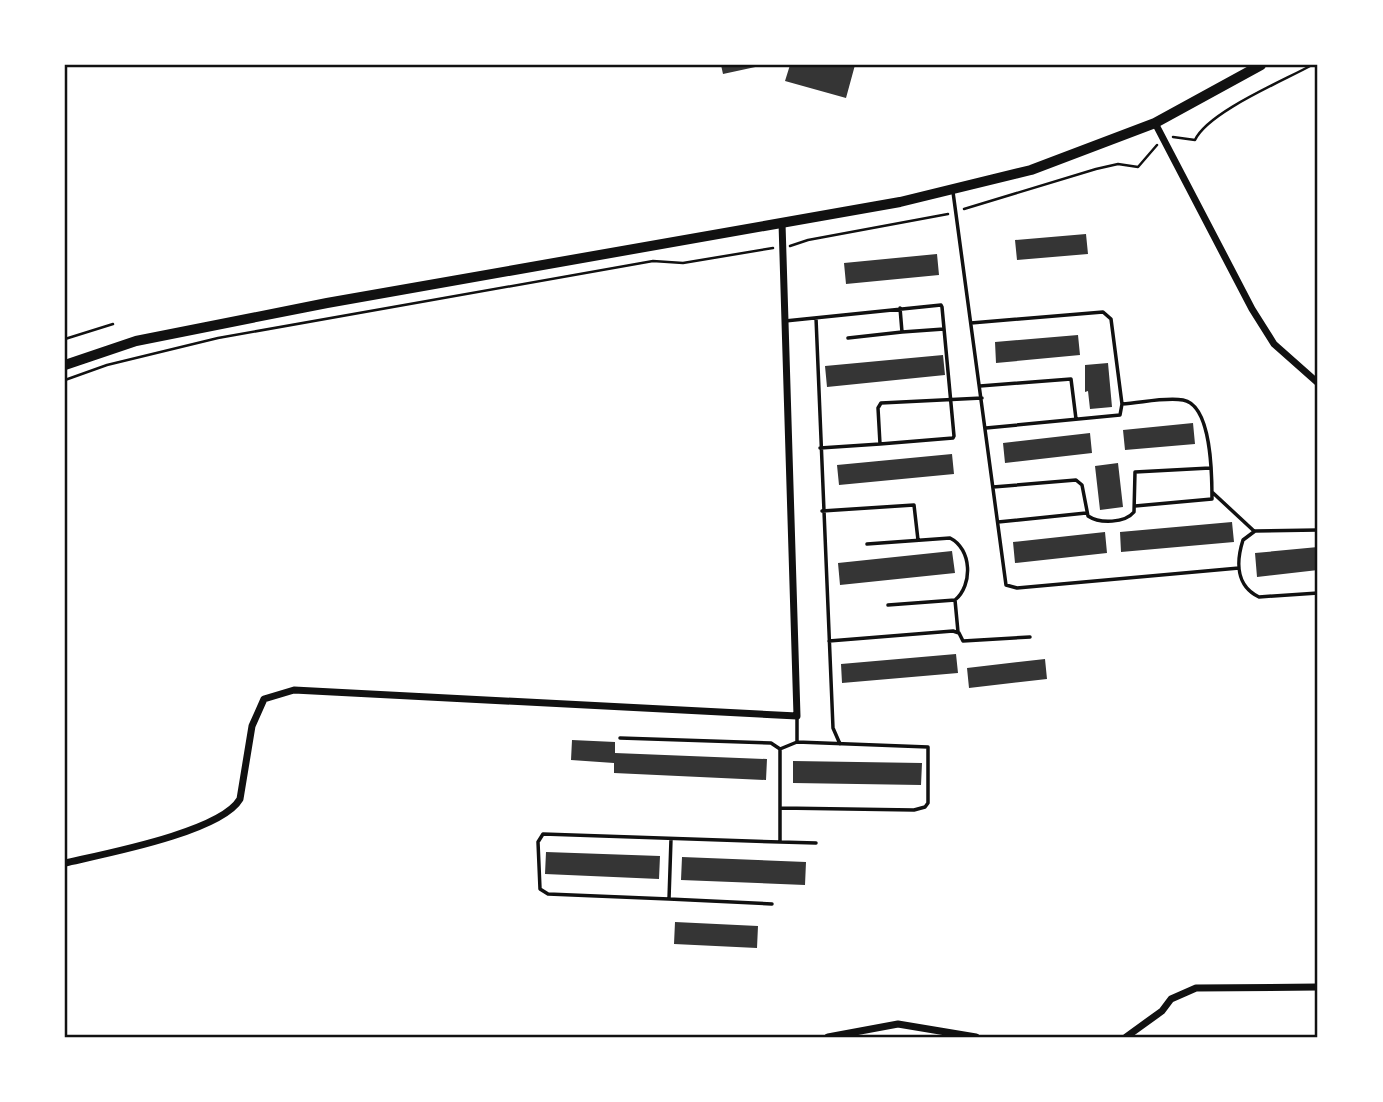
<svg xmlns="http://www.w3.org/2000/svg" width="1383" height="1102" font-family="'Work Sans',sans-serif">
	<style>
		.building { fill: #353535 }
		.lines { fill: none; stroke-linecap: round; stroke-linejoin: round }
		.path { stroke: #111; stroke-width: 2.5 }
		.service { stroke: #111; stroke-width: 3.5 }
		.minor { stroke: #111; stroke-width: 7 }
		.secondary { stroke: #111; stroke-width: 10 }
		.neatline { fill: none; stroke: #111; stroke-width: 2.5 }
	</style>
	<rect width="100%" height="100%" fill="#fff"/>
	<path class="building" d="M721 65H760V66L723 74Z
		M790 65H855L846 98 785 81Z
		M1086 234 1088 254 1017 260 1015 240Z
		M937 254 939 275 846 284 844 263Z
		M1078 335 1080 355 996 363 995 342Z
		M943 355 945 375 827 387 825 366Z
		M1108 363 1112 407 1090 409 1088 391 1085 392V365Z
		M1193 423 1195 444 1125 450 1123 430Z
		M1090 433 1092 453 1005 463 1003 443Z
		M952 454 954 474 839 485 837 465Z
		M1118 463 1123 507 1100 510 1095 466Z
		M1232 522 1234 542 1121 552 1120 532Z
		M1105 532 1107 553 1015 563 1013 542Z
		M1318 547V570L1257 577 1255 553Z
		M952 551 955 573 840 585 838 563Z
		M956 654 958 673 842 683 841 664Z
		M1045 659 1047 679 969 688 967 668Z
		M572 740 615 742V753L767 759 766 780 614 773V763L571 760Z
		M793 761 922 763 921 785 793 783Z
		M546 852 660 856 659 879 545 874Z
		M682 857 806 862 805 885 681 880Z
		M675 922 758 926 757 948 674 944Z"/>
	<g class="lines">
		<path class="path" d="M1173 137 1195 140C1208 112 1283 81 1312 65
			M964 209 1096 169 1118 164 1138 167 1157 145
			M790 246 808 240 948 214
			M65 339 113 324
			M65 380 107 365 218 338 653 261 683 263 773 248"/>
		<path class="service" d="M953 192 1006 585 1017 588 1239 568
			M900 308 902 332 944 329
			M816 318 833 728 840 744
			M785 321 941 305 942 307 954 436 953 438 880 444 878 408 881 403 982 398
			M971 323 1103 312 1111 319 1122 404 1120 415 986 428
			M848 338 902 332
			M980 386 1071 379 1076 419
			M1122 404C1141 403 1164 397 1183 400 1212 405 1212 476 1212 499L1135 506
			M820 448 880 444
			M993 487 1076 480 1082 485 1088 516C1100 524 1125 523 1134 512L1135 472 1210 468
			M1212 492 1254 531
			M822 511 914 505 918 540
			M998 522 1086 513
			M1318 530 1255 531 1243 540C1236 562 1236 586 1259 597L1318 593
			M867 544 950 538C972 549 973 585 955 600L888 605
			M955 600 958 632
			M829 641 953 631 959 633 963 641 1030 637
			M797 716V742L928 747V803L925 807 914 810 780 808V749L797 742
			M620 738 771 743 780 749
			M780 808V842L816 843
			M671 839 669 899 548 894 540 889 538 842 543 834 780 842
			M669 899 772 904"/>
		<path class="minor" d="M1155 123 1252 309 1274 344 1318 383
			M65 863C104 854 221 832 240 799L252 726 264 699 294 690 797 716 782 223
			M828 1037 898 1024 976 1037
			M1126 1037 1162 1011 1171 999 1196 988 1318 987"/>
		<path class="secondary" d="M65 365 136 341 327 303 900 202 1031 170 1155 123 1261 65"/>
	</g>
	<rect width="1383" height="1102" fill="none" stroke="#ffffff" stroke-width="133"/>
	<rect x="66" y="66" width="1250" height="970" class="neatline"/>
</svg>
